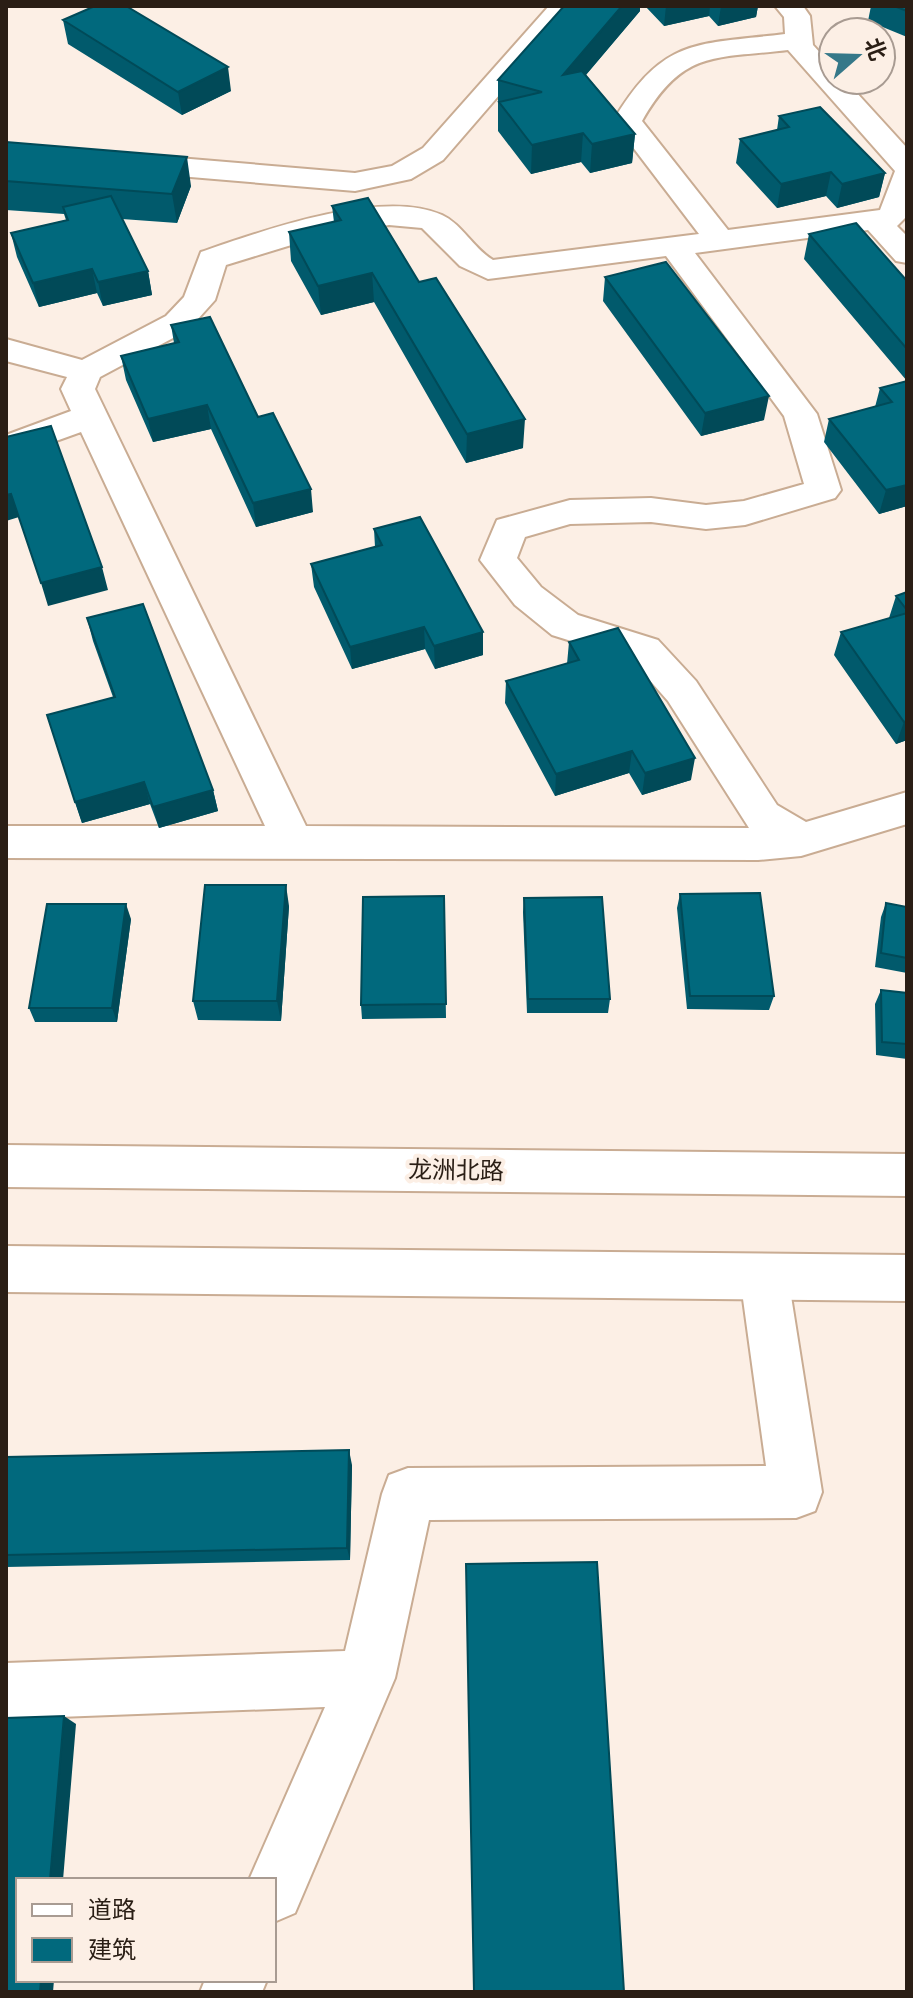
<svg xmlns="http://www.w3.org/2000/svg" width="913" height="1998" font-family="'Sofia Sans Condensed','Noto Sans SC',sans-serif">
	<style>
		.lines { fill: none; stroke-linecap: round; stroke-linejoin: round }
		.minor-casing { stroke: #c9ac93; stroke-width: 4 }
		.major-casing { stroke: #c9ac93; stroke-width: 4 }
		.minor { fill: #fff; fill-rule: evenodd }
		.major { fill: #fff; fill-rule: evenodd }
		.wall { fill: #015a6c }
		.shaded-wall { fill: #014a58 }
		.building { fill: #01697d; stroke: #014a58; stroke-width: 2 }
		.labels { text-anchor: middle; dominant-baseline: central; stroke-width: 8; stroke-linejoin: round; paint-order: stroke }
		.street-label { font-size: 24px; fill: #2a1e15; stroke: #fcefe5 }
	</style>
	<rect width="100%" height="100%" fill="#fcefe5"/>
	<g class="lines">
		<g class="minor-casing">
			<path id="minor" d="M549 6H576L443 160 411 179 355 191 131 172 121 169 116 163 121 157 131 154 355 173 392 166 423 148Z
				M775 6H803L810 16 813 45 833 67V80H845L907 148V216L897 226 907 236V263L896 261 868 230 695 253 817 414 841 490 835 498 745 525 706 529 651 522 570 524 525 537 517 558 541 587 578 615 658 640 696 681 777 805 806 822 907 792V824L801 856 758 860 6 858V826H265L81 432 6 459V435L71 411 61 389 67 377 6 361V339L82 360 166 316 184 297 201 252C262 231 381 188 442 215 462 224 473 248 493 260L699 234 613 121C664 36 696 45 785 34L784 17ZM788 50 895 171 880 210 728 230 642 121C683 49 715 59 788 50ZM389 225 422 228 460 266 488 279 666 256 784 416 804 484 744 501 706 505 651 498 570 500 497 520 480 560 515 605 552 635 632 660 668 701 749 828 306 826 95 389 100 377 188 330 215 300 226 265 324 235Z
				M764 1254 781 1261 788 1277 822 1492 815 1511 796 1518 429 1520 395 1678 295 1913 274 1922V1880H249L325 1707 6 1719V1663L345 1651 382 1494 389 1475 408 1468 766 1466 740 1277 747 1261Z
				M205 1980H267L262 1992H200Z"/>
		</g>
		<g class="major-casing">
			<path id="major" d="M6 1145 907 1154V1196L6 1187Z
				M6 1246 907 1255V1301L6 1292Z"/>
		</g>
		<use href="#minor" class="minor"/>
		<use href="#major" class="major"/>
	</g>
	<path class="wall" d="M564 6H640V11L586 75 635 134 632 163 590 173 581 162 531 174 498 131V80Z
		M645 6H758L756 17 718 26 709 16 664 26Z
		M871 6H907V37L868 21Z
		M63 20 231 91 182 115 68 44Z
		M779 116 885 173 879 197 837 208 826 196 777 208 736 163 740 139 777 130Z
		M6 142 191 186 177 223 122 219 148 271 152 295 103 306 97 293 39 307 17 257 11 233 66 220 64 214 6 210Z
		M332 206 419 282 523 448 466 463 374 302 321 315 291 261 289 232 334 222Z
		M809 234 907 281V381L804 259Z
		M605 277 764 420 701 436 603 301Z
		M171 325 258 417 313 512 256 527 211 429 153 442 126 380 121 356 174 343Z
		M907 381V506L879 514 824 442 829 419 875 407 880 388Z
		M374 529 483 655 435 669 425 649 352 669 314 587 311 564 375 547Z
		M907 592V740L896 744 834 655 841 632 889 618 896 596Z
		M87 618 213 790 218 811 159 828 150 804 82 823 75 802 113 697 93 641Z
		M569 642 691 780 642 795 629 773 555 796 505 703 506 681 567 664Z
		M680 894 774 996 769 1010 687 1009 677 908Z
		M444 896 446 1018 362 1019 361 1005Z
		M524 898 610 999 608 1013H527L523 912Z
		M886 903 907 907V973L875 967 881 917Z
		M289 906 281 1021 198 1020 193 1001Z
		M131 919 117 1022H35L29 1008Z
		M881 990 907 993V1059L876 1055 875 1004Z
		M6 1457 352 1465 350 1560 6 1567Z"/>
	<path class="shaded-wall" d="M622 6H640V11L561 104 563 75Z
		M666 6H710L709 16 664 26Z
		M721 6H758L756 17 718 26Z
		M228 67 231 91 182 115 178 92Z
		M583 133 581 162 531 174 532 145Z
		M635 134 632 163 590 173 592 144Z
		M187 157 191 186 177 223 172 194Z
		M831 172 826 196 777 208 781 184Z
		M885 173 879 197 837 208 842 184Z
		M92 269 97 293 39 307 33 283Z
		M148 271 152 295 103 306 98 282Z
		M372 273 374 302 321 315 318 286Z
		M769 396 764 420 701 436 705 413Z
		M207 405 211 429 153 442 148 419Z
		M525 419 523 448 466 463 467 434Z
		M907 485V506L879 514 886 490Z
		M311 489 313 512 256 527 253 503Z
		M11 494 19 517 6 521V495Z
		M102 567 108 590 48 606 41 583Z
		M424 627 425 649 352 669 350 647Z
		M483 632V655L435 669 434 646Z
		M907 721V740L896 744 904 722Z
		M632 751 629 773 555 796 556 774Z
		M695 758 691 780 642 795 645 773Z
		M144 782 150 804 82 823 75 802Z
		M213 790 218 811 159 828 153 807Z
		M286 885 289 906 281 1021 277 1001Z
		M126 904 131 919 117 1022 112 1008Z
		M349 1450 352 1465 350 1560 347 1548Z
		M64 1716 76 1724 63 1880H50Z
		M41 1980H54L53 1992H40Z"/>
	<path class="building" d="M95 6H126L228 67 178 92 63 20Z
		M564 6H622L563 75 582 71 635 134 592 144 583 133 532 145 499 102 542 92 498 80Z
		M894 6H907V11Z
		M820 107 885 173 842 184 831 172 781 184 740 139 789 127 779 116Z
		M6 142 187 157 172 194 6 181Z
		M111 196 148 271 98 282 92 269 33 283 11 233 68 220 63 207Z
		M368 198 419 282 436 278 525 419 467 434 372 273 318 286 289 232 341 220 332 206Z
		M856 223 907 281V349L809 234Z
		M666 262 769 396 705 413 605 277Z
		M210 317 258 417 273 413 311 489 253 503 207 405 148 419 121 356 179 342 171 325Z
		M907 381V485L886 490 829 419 892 402 880 388Z
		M51 426 102 567 41 583 11 494 6 495V437Z
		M420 517 483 632 434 646 424 627 350 647 311 564 382 545 374 529Z
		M907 592V610L896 596Z
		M143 604 213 790 153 807 144 782 75 802 47 715 115 697 87 618Z
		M907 613V721L904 722 841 632Z
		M618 628 695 758 645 773 632 751 556 774 506 681 579 660 569 642Z
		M205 885H286L277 1001H193Z
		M760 893 774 996H690L680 894Z
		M444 896 446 1004 361 1005 363 897Z
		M602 897 610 999H528L524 898Z
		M886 903 907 907V958L881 953Z
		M47 904H126L112 1008H29Z
		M881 990 907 993V1044L882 1042Z
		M349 1450 347 1548 6 1555V1457Z
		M597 1562 624 1992H474L466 1564Z
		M64 1716 50 1880H18V1980H41L40 1992H6V1718Z"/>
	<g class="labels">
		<g class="street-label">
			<text transform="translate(456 1171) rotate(1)">龙洲北路</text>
		</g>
	</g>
	<rect width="913" height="1998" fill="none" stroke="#2a1e15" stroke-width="16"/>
	<rect x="16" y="1878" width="260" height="104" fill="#fcefe5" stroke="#a89b92" stroke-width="2"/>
	<rect x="32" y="1904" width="40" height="12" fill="#ffffff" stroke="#a89b92" stroke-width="2"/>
	<text x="88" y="1918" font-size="24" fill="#2a1e15">道路</text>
	<rect x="32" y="1938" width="40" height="24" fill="#01697d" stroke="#a89b92" stroke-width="2"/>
	<text x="88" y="1958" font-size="24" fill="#2a1e15">建筑</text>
	<g transform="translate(857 56) rotate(70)"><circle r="38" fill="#fcefe5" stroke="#a89b92" stroke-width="2"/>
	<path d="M0-6L14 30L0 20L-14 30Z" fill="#357889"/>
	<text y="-12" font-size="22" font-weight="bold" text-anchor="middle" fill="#2a1e15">北</text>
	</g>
</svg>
